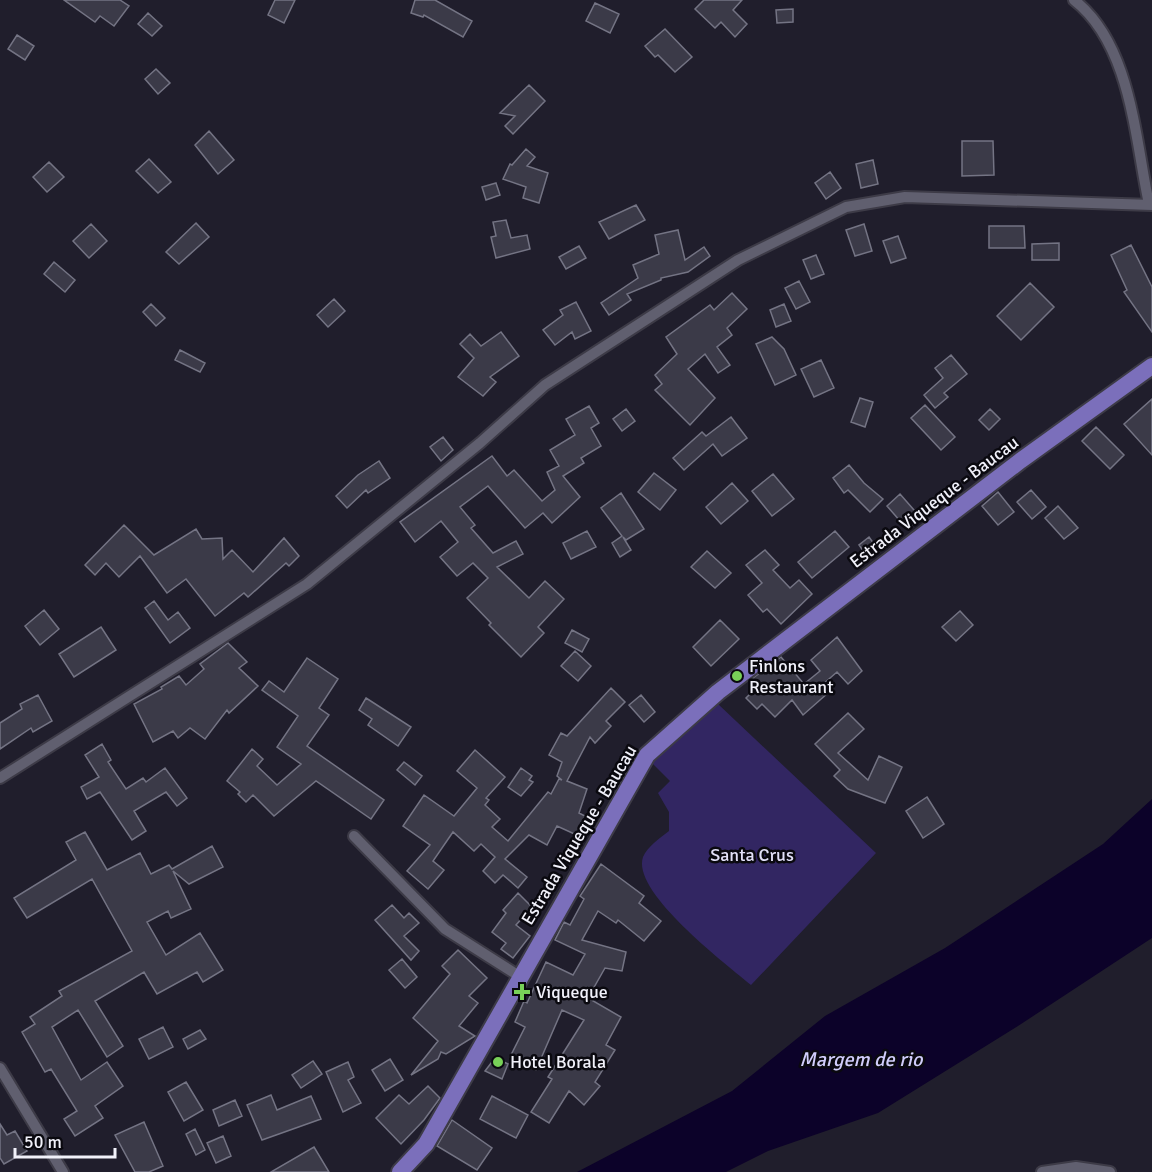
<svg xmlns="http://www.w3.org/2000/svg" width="1152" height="1172" font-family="Signika,sans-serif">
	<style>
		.green { fill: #322662 }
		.water { fill: #0c0229 }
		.building { fill: #3b3a48; stroke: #747484; stroke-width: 1.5 }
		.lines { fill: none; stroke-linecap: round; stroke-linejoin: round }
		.minor-casing { stroke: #3d3b47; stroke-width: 14 }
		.primary-casing { stroke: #3d3b47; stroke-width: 20 }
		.minor { stroke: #605f6f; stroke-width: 10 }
		.primary { stroke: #7b6fbb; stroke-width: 16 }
		.poi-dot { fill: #78d158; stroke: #0a090f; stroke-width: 2 }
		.labels { text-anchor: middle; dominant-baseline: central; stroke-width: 5; stroke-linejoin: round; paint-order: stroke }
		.street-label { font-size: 18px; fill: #f1f1fa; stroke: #0a090f }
		.poi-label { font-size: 18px; fill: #f1f1fa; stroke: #0a090f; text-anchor: start }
		.park-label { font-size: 18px; fill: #e2e0f8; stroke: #0a090f }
		.water-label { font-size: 20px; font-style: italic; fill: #d1cdfb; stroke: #0a090f }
	</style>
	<rect width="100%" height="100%" fill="#201e2c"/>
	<path class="green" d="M718 704 876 853 751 985C726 964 631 892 643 857 647 847 661 837 669 831V812L658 793 670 781 652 763Z"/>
	<path class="water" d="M1152 799V938L1018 1026 878 1113 768 1151 726 1172H577L732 1091 825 1016 945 948 1103 844Z"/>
	<path class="building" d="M64 0H120L129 6 114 26 100 16 95 22Z
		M275 0H295L284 23 268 15Z
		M415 0H435L472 21 463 37 424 15 423 17 411 13Z
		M704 0H742L733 10 747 24 735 37 721 22 715 28 695 9Z
		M595 3 619 14 610 33 586 21Z
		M793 9V22L777 23 776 10Z
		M148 13 162 26 152 36 138 24Z
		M665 29 692 57 675 72 658 55 655 57 645 46Z
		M17 35 34 46 25 60 8 49Z
		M156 69 170 83 158 94 145 79Z
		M529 85 545 101 513 134 505 126 515 116 500 113Z
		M209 131 234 160 218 174 195 145Z
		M962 141H993L994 175 962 176Z
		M526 149 535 157 527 166 548 173 539 203 523 198 526 187 503 179 510 164 512 165Z
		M149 159 171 182 158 193 136 171Z
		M873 160 878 184 861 188 856 164Z
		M49 162 64 177 47 192 33 177Z
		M830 172 841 188 826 199 815 183Z
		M496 183 500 195 486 200 482 187Z
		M636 205 645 220 609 239 599 222Z
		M506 220 511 238 527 235 530 249 496 258 491 237 496 236 493 222Z
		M196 223 209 237 179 264 166 252Z
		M91 224 107 241 89 258 73 241Z
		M864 224 872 251 855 256 846 230Z
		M989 226H1024L1025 248H989Z
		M678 230 685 260 704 247 710 256 688 272 661 278V280L627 294 631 300 609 315 601 303 638 278 633 265 659 254 655 235Z
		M898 236 906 258 891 263 883 241Z
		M1059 243V260H1032V244Z
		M1131 245 1152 287V332L1124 292 1127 290 1111 255Z
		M579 246 586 258 566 269 559 257Z
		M816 255 824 274 811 279 803 260Z
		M54 262 75 280 65 292 44 274Z
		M799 281 810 302 796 309 785 288Z
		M1030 283 1054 307 1021 340 997 316Z
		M732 293 747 309 727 328 732 335 717 347 730 365 718 373 705 354 688 369 715 398 690 425 655 390 662 384 655 375 677 354 666 337 710 305 714 310Z
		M334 299 345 311 328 327 317 315Z
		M576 302 591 331 575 339 572 332 555 345 543 330 563 315 560 310Z
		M151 304 165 318 156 326 143 312Z
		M784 304 791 321 776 327 770 310Z
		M501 332 519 356 490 377 496 382 483 396 458 377 474 358 460 344 470 334 481 346Z
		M772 337 784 349 796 375 775 385 756 344Z
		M180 350 205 363 200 372 175 360Z
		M951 355 967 374 944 393 948 397 935 408 924 395 943 378 935 368Z
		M821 360 834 388 814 397 801 369Z
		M860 398 873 402 865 427 851 422Z
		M1152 399V455L1124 424Z
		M925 405 955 437 941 450 911 418Z
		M589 406 599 423 591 428 601 446 581 458 584 463 563 476 580 497 552 523 543 513 525 528 488 486 460 507 475 525 471 528 493 553 516 541 523 554 497 567 529 598 545 581 564 599 538 627 544 633 521 657 489 625 491 623 467 598 488 578 473 563 457 576 440 557 458 542 441 521 415 542 400 522 492 456 507 476 514 470 542 501 555 490 547 472 559 466 550 450 575 435 566 419Z
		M626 409 635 421 622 431 613 419Z
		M990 409 1000 419 989 430 979 420Z
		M731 417 747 438 722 456 713 444 684 470 673 458 702 432 706 436Z
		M1096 427 1124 455 1110 469 1082 441Z
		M443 437 453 450 441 461 430 447Z
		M379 461 390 478 368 493 366 490 347 508 336 496 358 475Z
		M849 465 864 483 883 499 870 512 848 490 844 493 833 478Z
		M654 473 676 490 660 510 638 492Z
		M773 474 794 499 772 516 752 491Z
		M732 483 748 501 721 524 706 507Z
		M1031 490 1046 507 1032 519 1017 502Z
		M998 492 1014 512 998 525 982 506Z
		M621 493 644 529 626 540 623 537 631 550 620 557 612 543 622 536 601 508Z
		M900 494 921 518 907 529 887 506Z
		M1058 506 1078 528 1064 539 1045 518Z
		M124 525 154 555 196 529 202 539 222 538 223 559 232 550 253 572 284 538 299 556 289 566 286 563 248 597 244 593 215 616 186 579 167 593 140 556 119 577 106 563 95 575 85 565Z
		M587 531 596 547 571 559 563 543Z
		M835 531 849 547 812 578 798 562Z
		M869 537 879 551 868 558 859 545Z
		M765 550 779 565 773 570 790 588 799 580 812 594 781 624 767 609 763 612 748 595 762 583 746 565Z
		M707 551 731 573 715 588 691 567Z
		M154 601 168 620 178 612 190 628 170 643 145 608Z
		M44 610 59 629 40 645 25 626Z
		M960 611 973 625 956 641 942 627Z
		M720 620 739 639 711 666 693 647Z
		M101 627 116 650 74 677 59 654Z
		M572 630 589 639 582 652 565 643Z
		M837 637 862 671 848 684 837 672 822 685 828 693 803 715 792 700 775 717 762 704 757 709 746 698 759 685 753 678 781 657 804 684 820 671 811 660Z
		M228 643 247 662 239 668 258 686 229 713 227 710 205 739 190 728 178 738 173 731 153 742 134 704 162 689 161 687 179 676 186 685 204 669 200 664Z
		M575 651 591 666 578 681 561 666Z
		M307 658 338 679 319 708 329 715 307 746 384 800 371 819 316 781 274 816 253 795 246 802 238 794 240 792 227 781 252 749 263 759 257 766 277 785 301 764 277 747 298 716 262 690 269 681 284 692Z
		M611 688 625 702 606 721 611 726 595 743 590 737 567 781 587 789 579 813 589 818 581 837 557 826 547 845 529 835 505 859 527 877 518 888 503 875 495 883 483 871 495 857 481 844 474 851 453 832 433 861 444 870 428 889 407 871 430 845 403 826 424 795 454 816 477 788 457 771 475 750 505 777 486 798 489 800 485 805 500 819 492 827 508 841 548 792 551 794 559 779 562 780 557 776 562 762 549 755 561 733 567 736Z
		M38 695 52 721 33 732 31 728 0 749V723L22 709 20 704Z
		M641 695 655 712 644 722 629 705Z
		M366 698 411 727 398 746 368 725 372 719 359 710Z
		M848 713 864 729 838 753 868 780 879 756 902 767 885 803 848 789 834 776 840 770 815 744Z
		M102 744 111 760 108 762 126 789 143 778 146 782 165 768 187 798 177 806 166 792 134 811 146 831 132 840 100 792 87 799 81 787 99 777 85 755Z
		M404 762 422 776 415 785 397 770Z
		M521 768 532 776 529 780 533 782 521 796 508 787Z
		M927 797 944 824 923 838 906 811Z
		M85 832 107 870 140 853 151 874 169 865 172 869 212 846 223 867 189 884 173 871 191 909 171 918 168 911 147 922 166 955 200 933 223 970 203 982 197 972 157 994 144 972 95 1001 123 1046 107 1057 78 1010 52 1027 81 1080 107 1062 123 1086 95 1106 103 1118 75 1136 64 1119 77 1111 51 1069 45 1072 22 1032 35 1024 30 1017 62 996 59 991 132 951 92 879 27 918 14 898 76 860 66 842Z
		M601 864 644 896 639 903 661 921 644 941 618 920 616 923 598 911 582 940 626 952 622 971 605 968 588 998 621 1017 606 1045 615 1050 595 1082 600 1086 584 1105 569 1091 549 1123 531 1112 552 1079 548 1077 584 1020 562 1010 536 1070 510 1057 525 1027 515 1022 524 1001 527 1003 546 962 573 975 585 954 555 940 564 922 570 925 584 899 580 896Z
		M518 893 532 907 516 925 530 936 513 958 501 949 506 943 492 932 506 913 503 910Z
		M392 905 404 918 409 913 419 923 404 936 419 951 411 960 375 920Z
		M458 950 487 978 469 996 478 1003 459 1026 475 1036 446 1054 441 1052 438 1059 411 1075 438 1041 413 1018 450 974 442 966Z
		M402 959 417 977 405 988 389 970Z
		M163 1027 173 1047 149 1059 139 1039Z
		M200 1030 206 1039 188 1049 183 1039Z
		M495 1058 508 1064 502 1079 485 1071Z
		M390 1059 403 1080 385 1091 372 1070Z
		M313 1061 322 1074 301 1088 292 1075Z
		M348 1062 354 1077 348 1080 361 1103 343 1112 326 1072Z
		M186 1082 203 1110 184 1121 168 1092Z
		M428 1086 440 1098 424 1120 401 1144 376 1118 399 1095 409 1104Z
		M271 1095 277 1110 311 1096 321 1119 262 1140 247 1105Z
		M492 1096 528 1115 516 1138 480 1119Z
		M235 1100 242 1116 219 1126 213 1110Z
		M452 1120 492 1148 477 1170 437 1146Z
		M144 1122 163 1166 149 1172H135L115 1135Z
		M0 1124 7 1135 15 1131 27 1151 4 1164 0 1158Z
		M195 1129 205 1150 196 1155 186 1134Z
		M223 1136 231 1156 216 1163 207 1143Z
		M314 1147 329 1172H271Z"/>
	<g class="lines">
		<g class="minor-casing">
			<path id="minor" d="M1074 0C1131 44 1135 139 1149 204
				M0 778 307 584 480 443 545 385 738 260 846 207 905 197 1152 205
				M354 836 445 929 519 976
				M0 1068 63 1172
				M1042 1172 1076 1167 1110 1172"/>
		</g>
		<g class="primary-casing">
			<path id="primary" d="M400 1172 426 1144 647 755 718 692 1020 461 1152 366"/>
		</g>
		<use href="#minor" class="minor"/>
		<use href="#primary" class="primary"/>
	</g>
	<g class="poi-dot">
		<circle cx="737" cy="676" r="6"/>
		<path d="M519 983h6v6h6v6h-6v6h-6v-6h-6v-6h6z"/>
		<circle cx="498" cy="1062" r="6"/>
	</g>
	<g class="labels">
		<g class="street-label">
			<text transform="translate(934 502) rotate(-37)">Estrada Viqueque - Baucau</text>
			<text transform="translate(579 835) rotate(-59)">Estrada Viqueque - Baucau</text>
		</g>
		<g class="poi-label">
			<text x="749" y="666">Finlons<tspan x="749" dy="21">Restaurant</tspan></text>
			<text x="536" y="992">Viqueque</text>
			<text x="510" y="1062">Hotel Borala</text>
		</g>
		<g class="park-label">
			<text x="752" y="855">Santa Crus</text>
		</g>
		<g class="water-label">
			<text x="861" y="1059">Margem de rio</text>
		</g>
	</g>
	<path d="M15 1148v9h100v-9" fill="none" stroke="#f1f1fa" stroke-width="3"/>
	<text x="24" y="1148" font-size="18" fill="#f1f1fa" stroke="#0a090f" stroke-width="4.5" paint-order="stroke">50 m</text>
</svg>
